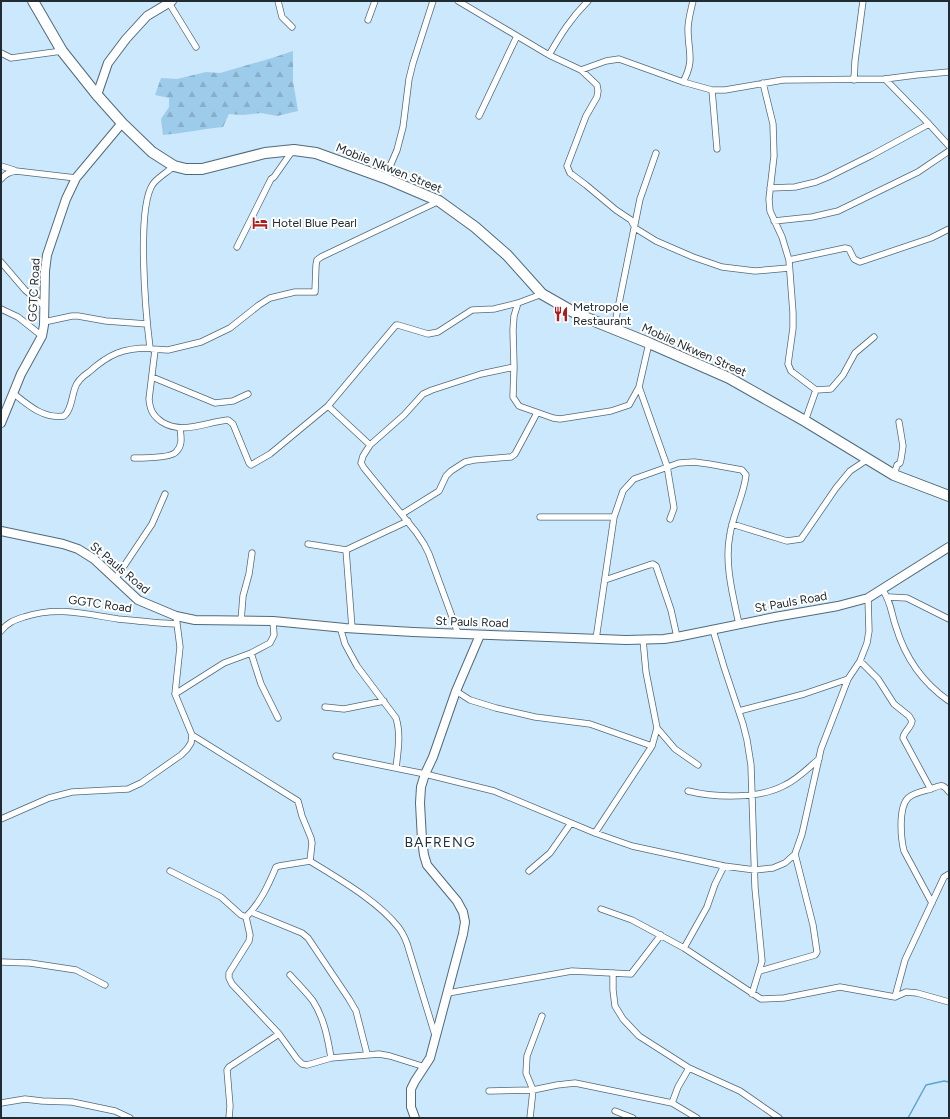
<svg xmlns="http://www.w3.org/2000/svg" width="950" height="1119" font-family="Figtree,sans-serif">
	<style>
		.forest { fill: url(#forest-firs) }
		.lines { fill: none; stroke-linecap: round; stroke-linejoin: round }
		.stream { stroke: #5fa2cb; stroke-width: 1.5 }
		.street-casing { stroke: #516a7b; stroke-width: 7 }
		.secondary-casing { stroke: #516a7b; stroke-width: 10 }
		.highway-casing { stroke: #516a7b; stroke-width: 12 }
		.street { stroke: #fff; stroke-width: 5.5 }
		.secondary { stroke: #fff; stroke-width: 8 }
		.highway { stroke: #fff; stroke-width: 10 }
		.labels { text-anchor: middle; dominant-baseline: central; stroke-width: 4; stroke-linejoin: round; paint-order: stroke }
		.street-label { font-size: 12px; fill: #202b32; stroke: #fff }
		.poi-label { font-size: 12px; fill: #202b32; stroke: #fff; text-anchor: start }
		.quarter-label { font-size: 14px; letter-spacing: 1px; fill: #1a3241; stroke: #fff }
	</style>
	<defs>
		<pattern id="forest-firs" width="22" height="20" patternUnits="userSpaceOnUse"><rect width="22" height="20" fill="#9dcceb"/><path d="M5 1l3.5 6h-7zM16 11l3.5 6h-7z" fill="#87afca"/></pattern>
	</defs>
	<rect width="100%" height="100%" fill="#cce8fc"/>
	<path class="forest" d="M293 51V81L298 111 277 116 261 113 243 115 229 114 223 127C203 129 184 133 163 135L161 119 169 107V98L155 95 161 78 177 79 206 72 220 73 272 58Z"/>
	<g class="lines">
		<path class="stream" d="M908 1118 926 1085 944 1081 949 1082"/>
		<g class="street-casing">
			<path id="street" d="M278 1 282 17 292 27
				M458 1 549 55 581 70 606 61 619 59 683 82 712 90H725L783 80 885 79 916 75 949 72
				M169 3 196 47
				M368 20 375 1
				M1 53 11 58 62 51
				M549 55C561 34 571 18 588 1
				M581 70 597 85 598 91 597 97 586 116 567 166 570 173 586 185 616 210 631 220 635 228 656 241 693 257 722 267 755 271 789 268
				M885 79 929 124 949 146
				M854 80 855 61 863 1
				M683 82C695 60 688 52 688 29 688 20 691 10 693 1
				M763 83 773 124 774 156 769 199 770 211 782 237 789 260 793 313V328L788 364 791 371 816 390 831 389 843 375 855 353 874 337
				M712 90 717 149
				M479 116 517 36
				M1 166 14 170
				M385 178 397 150 403 127 409 79 413 63 433 1
				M1 179C5 174 9 172 16 171L76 178
				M770 188 795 187 816 182 828 177 872 155 929 124
				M774 221 812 217 838 211 918 172 949 151
				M237 247 271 179 274 177 293 150
				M789 260 845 248 849 249 854 259 860 262 931 238 949 229
				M1 262 25 290 45 307
				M542 294 518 303 514 316 513 330 514 367 513 397 519 406 553 418 560 419 611 411 629 405 639 387 649 343
				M1 309 18 317 42 336
				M44 322 72 316H78L106 321 147 324
				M614 328 640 199 656 153
				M152 349 168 350 201 342 230 328 259 305 270 298 295 292H315L316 265 317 260 321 257 439 201
				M155 350 149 399C150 410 153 416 162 422 183 435 206 422 228 420L233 424 249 463 251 465 270 454 328 406 396 325H398L428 334 438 332 472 310 494 309 518 303
				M152 377 215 403 233 401 248 394
				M639 387 667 466 674 508 670 519
				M13 393C28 405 43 419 64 416 71 411 72 396 75 388 77 381 83 376 89 372 109 354 123 348 150 348 146 316 136 208 153 184 157 178 169 171 174 166
				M328 406 370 445
				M805 421 816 390
				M134 458C142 458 171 458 176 452 183 445 181 437 180 428
				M894 475 897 465 900 463 901 459 903 446 899 422
				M402 514 439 491 446 476 451 471 465 462 474 460 511 457 515 454 537 413
				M540 517H614
				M732 524 787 541 801 539 836 488 850 471 868 459
				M308 544 346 550 408 521
				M346 550 352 628
				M116 578 152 524 165 494
				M605 580 649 565 653 564 656 566 671 610 677 637
				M882 589C891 601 891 613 896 627 905 657 923 683 949 701
				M889 597 907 598 949 619
				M241 621 243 596 249 574 252 553
				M340 627 345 644 357 666 396 718C401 734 398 751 396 768
				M713 630 724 667 743 724 747 740 751 765 755 888 762 961 752 994
				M1 631C7 623 14 620 24 617 57 606 85 614 118 619 138 621 157 623 177 624
				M458 633 429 554 424 544 416 532 364 468 361 463 363 456 370 445 404 415 423 394 432 390 481 374 514 367
				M596 639 614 517 623 491 634 479 679 463 694 462 709 464 742 470 746 475C744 495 733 514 730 534 724 563 733 596 739 624
				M251 653 261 684 278 718
				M860 661 878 679 894 704 909 716 912 721C911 728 904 731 903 738L929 786 931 789C940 785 943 783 949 792
				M456 691 470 700 496 708 535 717 590 724 652 746
				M175 694 224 663 251 653 270 643 274 635 273 621
				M325 707 344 709 384 701
				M739 711 804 694 848 679
				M657 728 675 749 698 765
				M192 735 298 801 302 816 311 838 312 843 310 861
				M336 756 425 774 494 791 595 833 632 846 724 866 755 870 773 868 785 863 795 854 802 834 821 749 848 679 860 661 867 643 869 631 868 598
				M931 789C924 791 913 793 908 798 898 808 901 839 904 851L932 903
				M688 791C716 798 760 799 785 785 798 779 808 768 819 759
				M1 819 49 798 72 792 128 789 141 783 181 755 187 749 191 743 192 735 175 694 180 647 176 616
				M595 833 652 746 657 728 646 672 643 640
				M170 871 221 897 241 915 246 917 250 935 249 941 229 973V978L232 984 279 1034 297 1059 302 1064 307 1065 331 1058 379 1054 390 1056 425 1067
				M529 871 550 853 571 823
				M601 909 632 920 684 948 761 999 784 998 840 987 895 997 906 992 917 993 949 1002
				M251 912 302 933 308 938 349 999 356 1011 367 1054
				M246 917C260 903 268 886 276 867L279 866 310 861C339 879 378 901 399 928 404 935 407 942 409 950L435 1035
				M684 948 707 907 715 884 724 866
				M1 962 30 963 76 970 105 985
				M760 971 815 955 817 952 813 925 795 854
				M613 973V990L615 1006 623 1019 639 1036 689 1068 740 1091 779 1118
				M290 975C297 983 306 992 313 1001 324 1018 328 1039 331 1058
				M448 993 572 971 631 974 661 935
				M895 997 905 960 944 877 949 874
				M489 1091 533 1090 557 1085 575 1083 672 1103 697 1118
				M1 1103 25 1099 42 1101 72 1102 115 1111 130 1118
				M672 1103 678 1087 689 1068
				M615 1111 633 1118
				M229 1118 230 1106 227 1070 229 1067 279 1034
				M530 1118 533 1090 526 1073 527 1056 542 1016"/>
		</g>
		<g class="secondary-casing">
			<path id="secondary" d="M97 95 108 63 126 39 147 16 172 1
				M1 423 21 374 42 336 44 325 45 271 47 255 66 199 76 178 122 123
				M1 531 63 544 78 549 94 559 138 600 176 616 195 620 273 621 345 628 413 632 626 640 664 639 677 637 775 617 838 606 868 598 949 547
				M415 1118 411 1107V1089L415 1081 430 1058 463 934 465 922 463 912 457 901 427 865 424 855 422 840 420 803 421 787 425 774 433 757 456 691 480 635"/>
		</g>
		<g class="highway-casing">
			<path id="highway" d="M33 1 62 51 97 95 122 123 152 152 174 166 186 169H202L265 153 294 150 316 153 385 178 439 201 475 227 507 255 542 294 577 314 649 343 729 378 805 421 894 475 949 496"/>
		</g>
		<use href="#street" class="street"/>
		<use href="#secondary" class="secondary"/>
		<use href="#highway" class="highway"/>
	</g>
	<defs>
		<g id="hotel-bare" transform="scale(1.2)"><path d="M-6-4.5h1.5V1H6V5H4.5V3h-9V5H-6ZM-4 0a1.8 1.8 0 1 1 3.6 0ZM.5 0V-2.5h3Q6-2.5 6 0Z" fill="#ad1c1b" stroke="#fff" stroke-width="2.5" paint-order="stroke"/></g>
		<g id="restaurant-bare" transform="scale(1.2)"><path d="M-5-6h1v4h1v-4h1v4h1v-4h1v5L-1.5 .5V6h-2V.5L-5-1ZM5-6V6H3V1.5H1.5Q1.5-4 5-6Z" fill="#ad1c1b" stroke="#fff" stroke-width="2.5" paint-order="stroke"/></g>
	</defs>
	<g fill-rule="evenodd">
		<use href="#hotel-bare" x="260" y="223"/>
		<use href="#restaurant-bare" x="561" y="314"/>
	</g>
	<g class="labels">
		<g class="street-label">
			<text transform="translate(389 168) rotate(22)">Mobile Nkwen Street</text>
			<text transform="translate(34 290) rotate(-87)">GGTC Road</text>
			<text transform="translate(694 350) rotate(24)">Mobile Nkwen Street</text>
			<text transform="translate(120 568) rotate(40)">St Pauls Road</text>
			<text transform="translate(791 602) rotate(-10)">St Pauls Road</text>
			<text transform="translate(100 604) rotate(8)">GGTC Road</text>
			<text transform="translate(472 622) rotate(2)">St Pauls Road</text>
		</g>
		<g class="poi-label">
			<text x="272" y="223">Hotel Blue Pearl</text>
			<text x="573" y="307">Metropole<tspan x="573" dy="14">Restaurant</tspan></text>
		</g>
		<g class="quarter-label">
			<text x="440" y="842">BAFRENG</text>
		</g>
	</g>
	<rect width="950" height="1119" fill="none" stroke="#202b32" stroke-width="4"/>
</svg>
